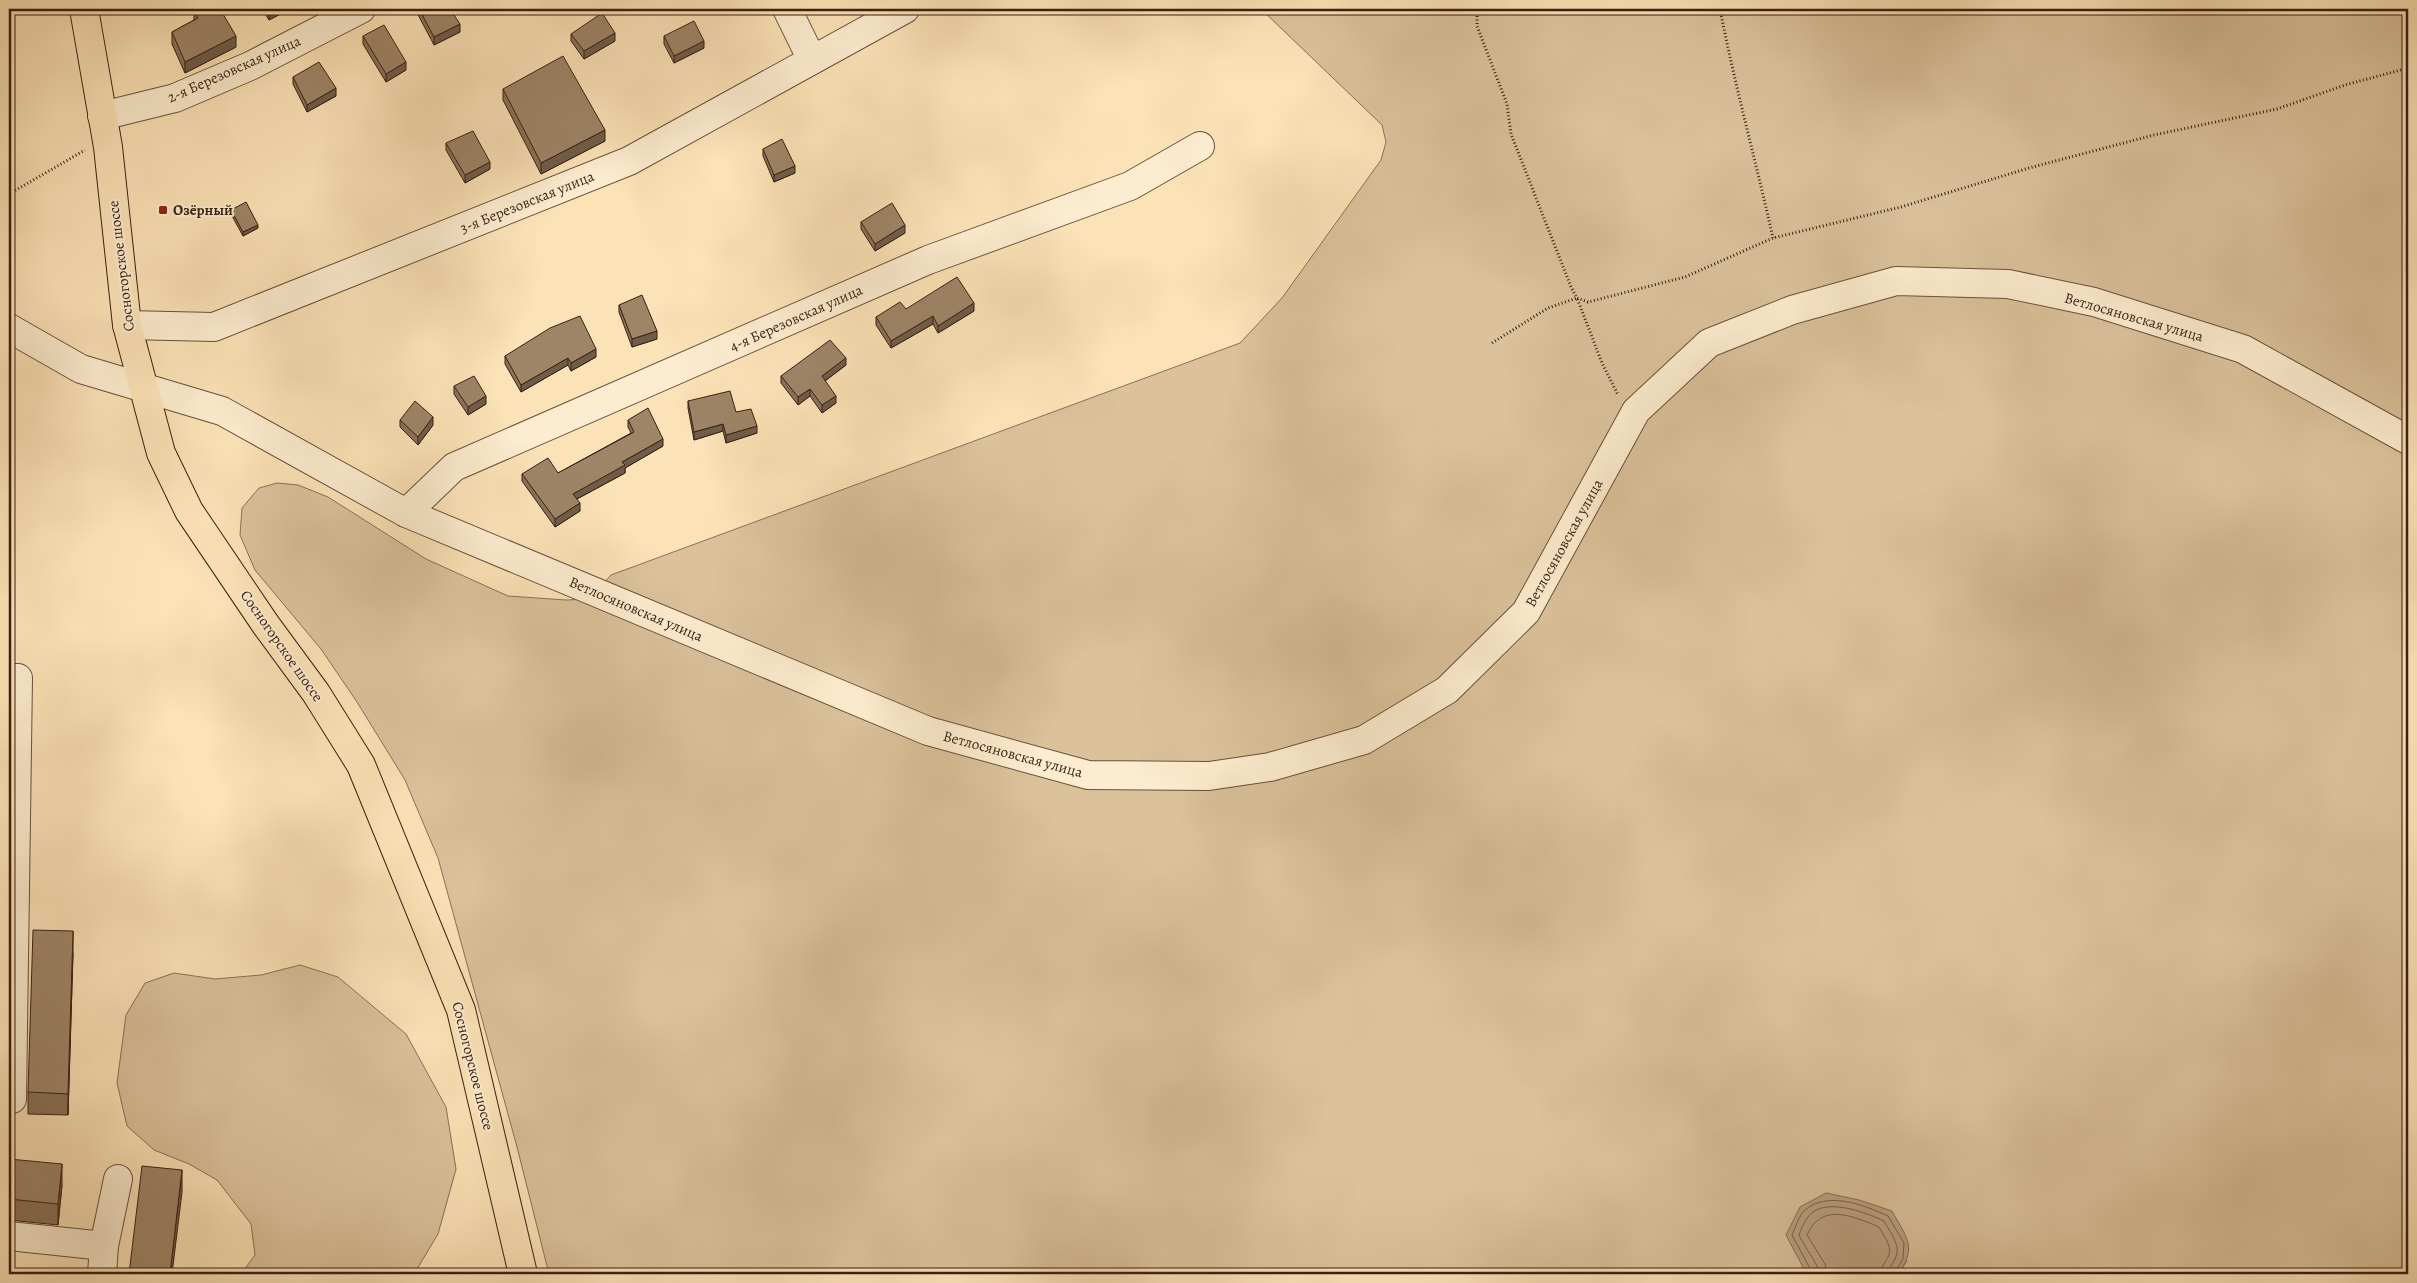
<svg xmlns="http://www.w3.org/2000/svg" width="2417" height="1283" font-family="Alegreya,serif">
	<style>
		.green { fill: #dbc29b; stroke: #8a7057 }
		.water { fill: #baa07f; stroke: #866c54 }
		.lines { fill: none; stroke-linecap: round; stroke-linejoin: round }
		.shore { stroke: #7a6049; stroke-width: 1 }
		.minor-casing { stroke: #6a503c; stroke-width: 30 }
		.major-casing { stroke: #391f13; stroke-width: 30 }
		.path { stroke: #391f13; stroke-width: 3; stroke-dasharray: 1 2.5; stroke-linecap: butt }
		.minor { stroke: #fdedd0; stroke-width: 28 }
		.major { stroke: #fce3b7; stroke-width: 28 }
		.wall { fill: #887259; stroke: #391f13 }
		.shaded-wall { fill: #6f5d49; stroke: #391f13 }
		.building { fill: #9e8568; stroke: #391f13 }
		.poi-dot { fill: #8f2418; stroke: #fdedd0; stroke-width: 2 }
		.labels { text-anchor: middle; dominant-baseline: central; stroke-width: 4; stroke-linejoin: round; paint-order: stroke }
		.street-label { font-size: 15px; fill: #391f13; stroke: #fdedd0 }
		.poi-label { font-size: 15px; font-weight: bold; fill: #391f13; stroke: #fdedd0; text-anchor: start }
	</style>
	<rect width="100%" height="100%" fill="#fce3b7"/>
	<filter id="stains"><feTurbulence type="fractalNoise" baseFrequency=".004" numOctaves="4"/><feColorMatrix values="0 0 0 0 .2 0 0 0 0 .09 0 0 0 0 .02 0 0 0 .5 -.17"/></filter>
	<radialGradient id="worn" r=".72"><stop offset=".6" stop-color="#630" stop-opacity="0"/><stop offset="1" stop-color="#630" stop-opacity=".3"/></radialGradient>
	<path class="green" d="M1261 9H2408V1274H1898L1907 1261 1804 1269 1811 1274H549L517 1147 438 858 405 780 357 702 321 649 255 570 240 535 242 508 259 488 277 483 298 485 328 497 426 559 508 596 566 600 590 599 611 575 1240 343 1282 298 1381 160 1386 142 1382 125Z
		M300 965 338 977 406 1034 446 1107 456 1169 438 1234 414 1274H241L255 1255 251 1224 217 1180 189 1164 154 1150 127 1126 117 1083 126 1015 145 983 174 973 215 979 261 975Z"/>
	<path class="water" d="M1826 1193 1859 1200 1892 1211C1906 1237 1918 1247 1898 1274H1811L1804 1269 1786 1235 1800 1207Z"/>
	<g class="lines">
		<path class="shore" d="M1813 1274 1792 1235C1795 1228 1799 1216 1804 1211 1827 1190 1864 1205 1888 1216L1904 1243 1903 1259 1894 1274
			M1820 1274C1819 1265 1803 1245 1799 1235 1801 1229 1804 1222 1808 1217 1823 1196 1865 1212 1884 1221 1890 1232 1902 1246 1895 1259 1892 1265 1889 1268 1888 1274
			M1827 1274 1825 1264 1807 1235C1821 1202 1853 1216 1879 1227 1883 1235 1892 1245 1889 1255 1886 1262 1881 1265 1881 1274"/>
		<g class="minor-casing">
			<path id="minor" d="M787 9 812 60
				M102 116 175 98 250 66 361 9
				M127 325 214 327 629 161 905 9
				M9 328 81 369 222 411 406 513 928 731 1088 775 1209 776 1270 767 1364 740 1447 690 1526 612 1636 411 1709 343 1792 310 1896 281 2008 284 2094 302 2243 349 2408 440
				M406 513 454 467 928 260 1130 186 1200 146
				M9 678H18L12 1099
				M9 1236 104 1246
				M102 1274 104 1246 118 1179"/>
		</g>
		<g class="major-casing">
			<path id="major" d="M84 9 108 147 127 325 161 453 189 511 266 625 316 693 361 765 461 1010 523 1274"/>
		</g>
		<path class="path" d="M1477 9V26L1507 104 1511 134 1571 287 1577 298 1588 302 1685 277 1773 238 1901 207 2029 168 2154 135 2277 109 2345 85 2408 68
			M1720 9C1735 86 1756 162 1773 238
			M9 194 85 150
			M1492 343 1548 308 1577 298 1602 363 1618 395"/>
		<use href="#minor" class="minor"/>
		<use href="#major" class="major"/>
	</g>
	<path class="wall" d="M262 9H290L269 20Z
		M415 9H450L460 32 434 45Z
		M194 11 236 47 185 73 172 44V32L194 20Z
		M571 34 615 41 584 59 571 41Z
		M363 36 406 70 386 82 363 44Z
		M664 36 704 48 674 63 664 44Z
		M293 77 336 96 307 112 293 84Z
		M503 89 605 141 541 174 503 100Z
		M446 143 490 169 465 183 446 150Z
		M763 149 795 173 774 182 763 156Z
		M231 210 258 228 243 236 231 214Z
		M861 222 905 233 875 251 861 229Z
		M619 305 657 339 632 347 619 312Z
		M906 309 974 311 938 333 933 324 891 348 876 325V317Z
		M505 356 596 357 571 371 568 365 521 392 505 364Z
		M846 365 825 381 836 403 822 413 810 396 798 405 781 383V376Z
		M454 386 486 404 468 415 454 394Z
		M688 401 736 412 757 433 726 443 723 431 694 440 688 408Z
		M400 420 433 425 418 445 400 427Z
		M628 420 663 446 625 468V473L577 499 580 511 555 527 522 481V474L558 473 631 433 628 427Z
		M73 953 68 1115 28 1114V1092Z
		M9 1159 62 1185 58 1225 9 1220Z"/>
	<path class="shaded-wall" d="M276 9H290L269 20V13Z
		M486 9H494L486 13Z
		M460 24V32L434 45V37Z
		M615 33V41L584 59V51Z
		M236 36V47L185 73V62Z
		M704 41V48L674 63V56Z
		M406 62V70L386 82V74Z
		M336 88V96L307 112V105Z
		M605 130V141L541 174V163Z
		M490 162V169L465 183V175Z
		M795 166V173L774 182V175Z
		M258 225V228L243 236V232Z
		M905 225V233L875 251V244Z
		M974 303V311L938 333V326Z
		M933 316V324L891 348V341Z
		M657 331V339L632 347V339Z
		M596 349V357L571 371V363Z
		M568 358V365L521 392V385Z
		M846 358V365L822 383V376Z
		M810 389V396L798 405V397Z
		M486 396V404L468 415V407Z
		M836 396V403L822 413V405Z
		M433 417V425L418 445V437Z
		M723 424V431L694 440V432Z
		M757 426V433L726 443V435Z
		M663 439V446L625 468V473L573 501V494L622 462Z
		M580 503V511L555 527V519Z
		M73 931V953L68 1115V1094Z
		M62 1164V1185L58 1225V1204Z
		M182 1170V1192L172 1274H170Z"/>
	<path class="building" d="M198 9H220L236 36 185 62 172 32 198 18 194 11Z
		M266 9H276L269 13Z
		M419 9H450L460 24 434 37Z
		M602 13 615 33 584 51 571 34Z
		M694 21 704 41 674 56 664 36Z
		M384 25 406 62 386 74 363 36Z
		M563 56 605 130 541 163 503 89Z
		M319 62 336 88 307 105 293 77Z
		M473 131 490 162 465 175 446 143Z
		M782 139 795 166 774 175 763 149Z
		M246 202 258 225 243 232 231 210Z
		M892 203 905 225 875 244 861 222Z
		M957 277 974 303 938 326 933 316 891 341 876 317 900 302 906 309Z
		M642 295 657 331 632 339 619 305Z
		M580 316 596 349 571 363 568 358 521 385 505 356 550 328Z
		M830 340 846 358 822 376 836 396 822 405 810 389 798 397 781 376Z
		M474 376 486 396 468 407 454 386Z
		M730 391 736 412 751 409 757 426 726 435 723 424 694 432 688 401Z
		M415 401 433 417 418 437 400 420Z
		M648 408 663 439 622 462 625 465 573 494 580 503 555 519 522 474 548 458 558 473 634 432 628 420Z
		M33 930 73 931 68 1094 28 1092Z
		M9 1159 62 1164 58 1204 9 1199Z
		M142 1166 182 1170 170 1274H129Z"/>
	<rect class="poi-dot" x="158" y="205" width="10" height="10" rx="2.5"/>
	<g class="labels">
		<g class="street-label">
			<text transform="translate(234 69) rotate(-24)">2-я Березовская улица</text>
			<text transform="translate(527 202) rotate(-22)">3-я Березовская улица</text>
			<text transform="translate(121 266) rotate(-97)">Сосногорское шоссе</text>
			<text transform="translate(2134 317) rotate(16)">Ветлосяновская улица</text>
			<text transform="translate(796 318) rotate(-24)">4-я Березовская улица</text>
			<text transform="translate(1564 543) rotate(-61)">Ветлосяновская улица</text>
			<text transform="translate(636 609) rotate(23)">Ветлосяновская улица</text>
			<text transform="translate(282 646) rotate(55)">Сосногорское шоссе</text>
			<text transform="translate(1013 754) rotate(15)">Ветлосяновская улица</text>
			<text transform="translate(473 1066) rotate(76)">Сосногорское шоссе</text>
		</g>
		<g class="poi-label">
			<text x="173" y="210">Озёрный</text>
		</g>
	</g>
	<rect width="2417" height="1283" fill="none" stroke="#fce3b7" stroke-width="30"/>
	<rect x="10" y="10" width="2397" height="1263" fill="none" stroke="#391f13" stroke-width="2.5"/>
	<rect x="15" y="15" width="2387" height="1253" fill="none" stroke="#391f13"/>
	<rect width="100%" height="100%" filter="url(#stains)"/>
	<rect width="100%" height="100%" fill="url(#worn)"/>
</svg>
